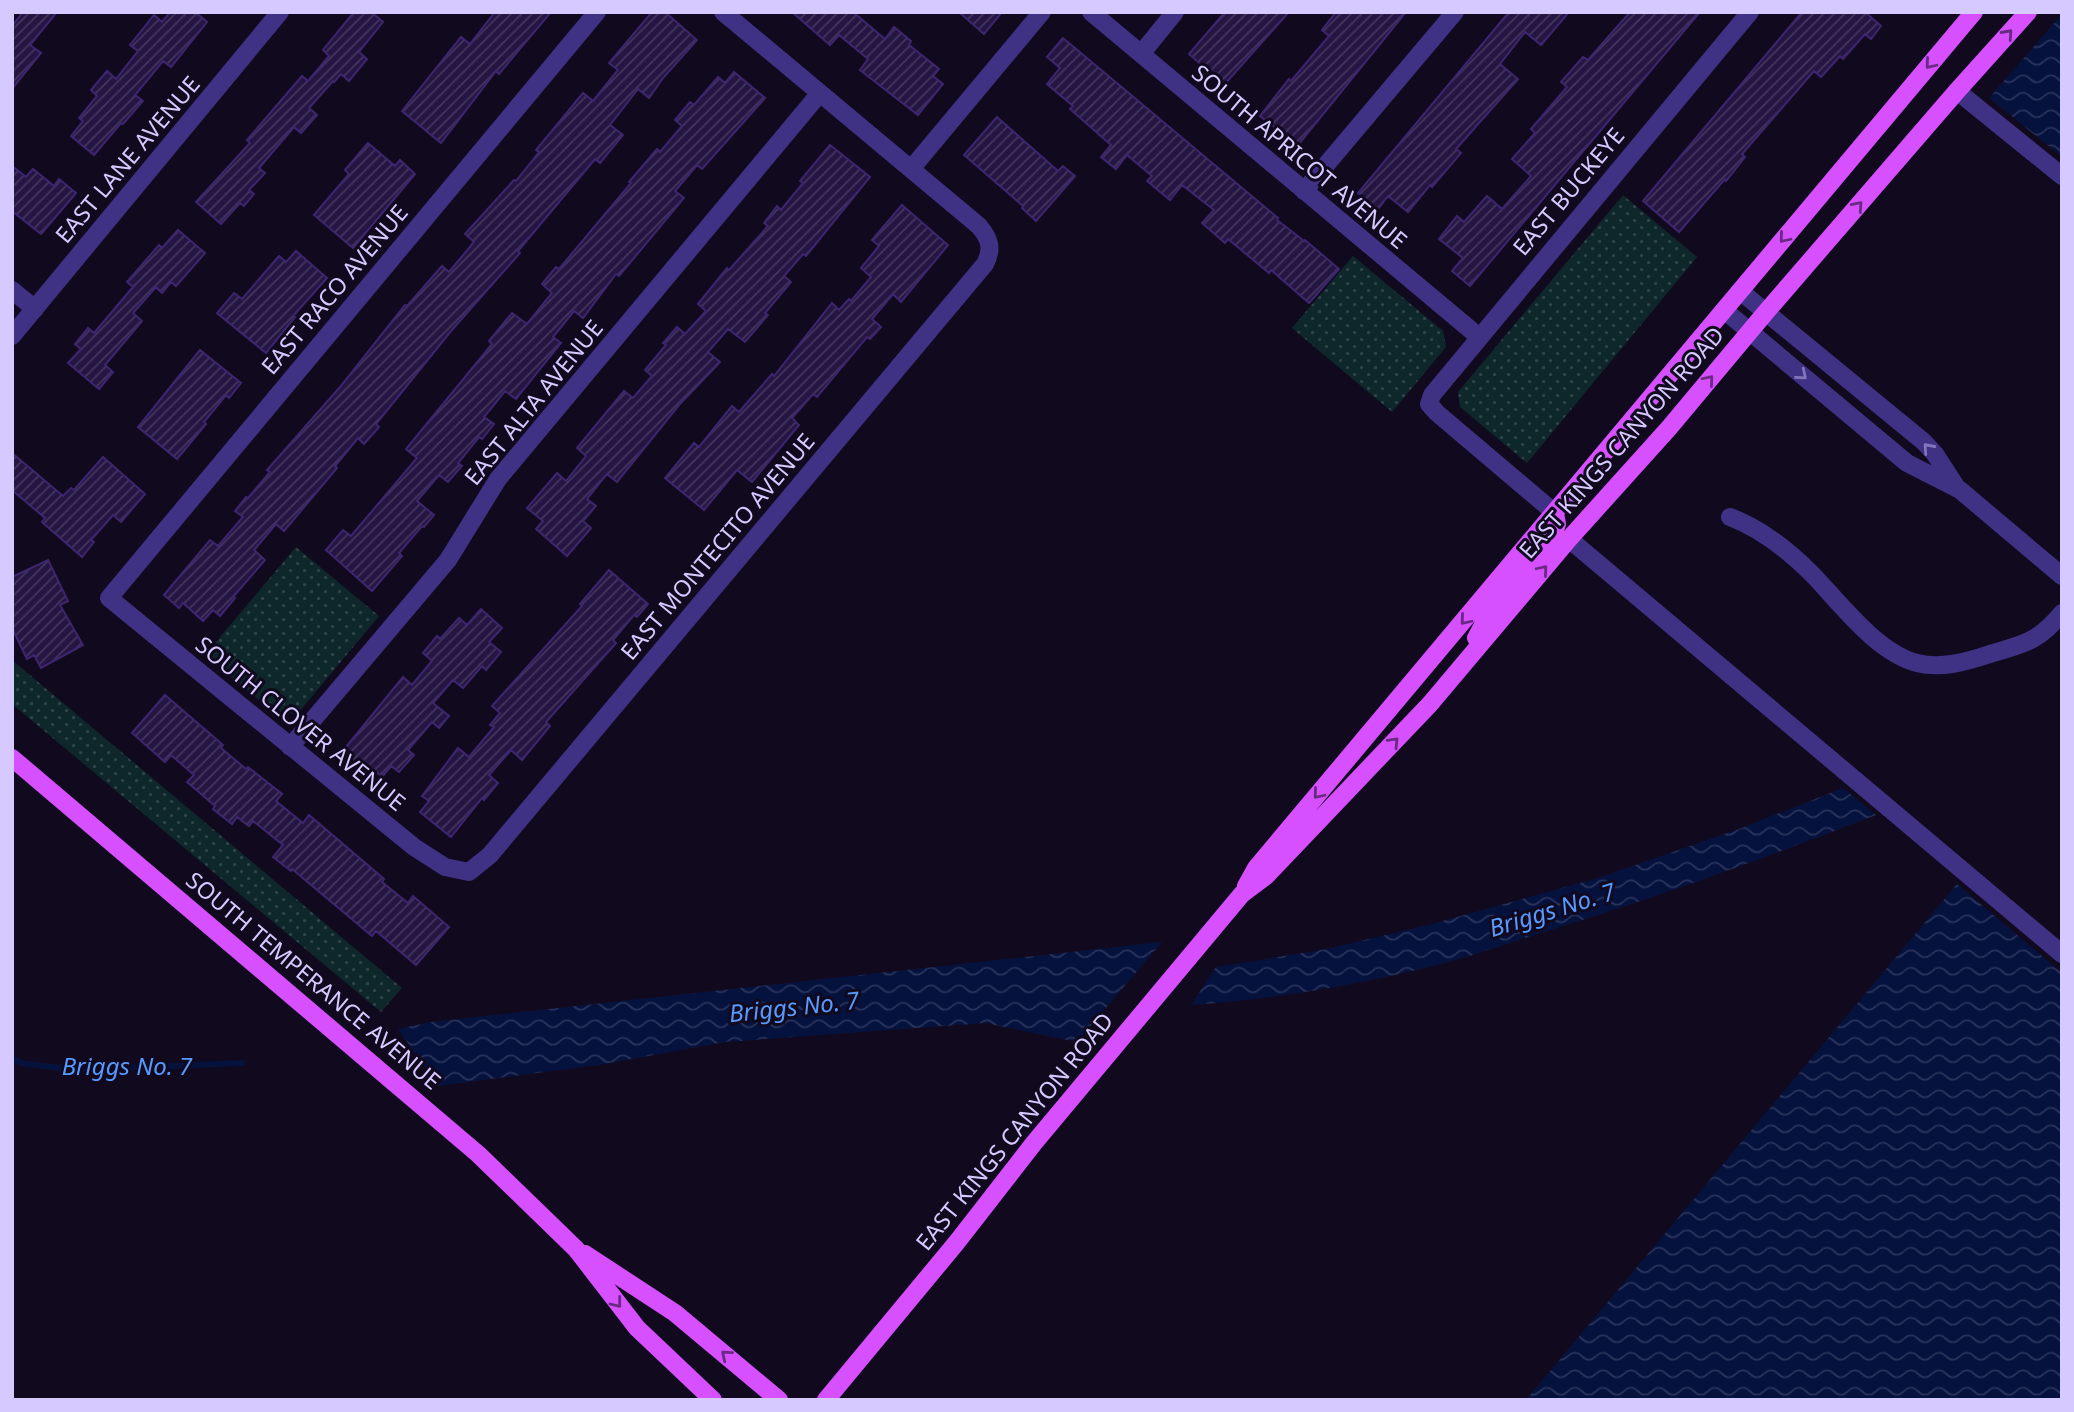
<svg xmlns="http://www.w3.org/2000/svg" width="2074" height="1412" font-family="'Noto Sans',sans-serif">
	<style>
		.grass { fill: url(#grass-dots) }
		.water { fill: url(#water-waves) }
		.lines { fill: none; stroke-linecap: round; stroke-linejoin: round }
		.stream { stroke: #05123e; stroke-width: 6 }
		.building { fill: url(#building-hatch); stroke: #3e2570; stroke-width: 2 }
		.minor { stroke: #3f3183; stroke-width: 18 }
		.major { stroke: #d650ff; stroke-width: 18 }
		.oneway { stroke: #6a2a84 }
		.oneway2 { stroke: #8375bb }
		.labels { text-anchor: middle; dominant-baseline: central; stroke-width: 6; stroke-linejoin: round; paint-order: stroke }
		.street-label { font-size: 23px; fill: #d6c9ff; stroke: #110a1f }
		.water-label { font-size: 24px; font-style: italic; fill: #579aff; stroke: #110a1f }
	</style>
	<defs>
		<pattern id="grass-dots" width="8" height="8" patternUnits="userSpaceOnUse" patternTransform="scale(1.75)"><rect width="8" height="8" fill="#0d272a"/><path d="M2 2h.1M6 6h.1" fill="none" stroke="#30454a" stroke-width="1.8" stroke-linecap="round"/></pattern>
		<pattern id="water-waves" width="16" height="10" patternUnits="userSpaceOnUse" patternTransform="scale(1.75)"><rect width="16" height="10" fill="#05123e"/><path d="M0 5q4-4 8 0t8 0" fill="none" stroke="#29335b"/></pattern>
		<pattern id="building-hatch" width="6" height="6" patternUnits="userSpaceOnUse" patternTransform="scale(1.75)"><rect width="6" height="6" fill="#241542"/><path d="M-1 1l2-2M0 6l6-6M5 7l2-2" fill="none" stroke="#43365e"/></pattern>
	</defs>
	<rect width="100%" height="100%" fill="#110a1f"/>
	<path class="grass" d="M1623 195 1697 257 1527 463 1460 407 1458 392Z
		M1353 256 1443 331 1446 347 1392 412 1292 328Z
		M296 547 379 616 298 713 276 714 205 655Z
		M12 660 402 988 381 1012 12 704Z"/>
	<path class="water" d="M2062 14V155H2060L1989 98Z
		M1843 788 1876 815C1768 857 1659 897 1547 931 1512 942 1477 955 1441 964 1358 985 1275 999 1191 1005L1216 967 1327 949 1432 924 1598 878 1739 829Z
		M1957 884 2062 973V1400H1526Z
		M1162 942 1077 1042 985 1023 725 1042 599 1065 438 1086 398 1029 431 1022Z"/>
	<g class="lines">
		<path class="stream" d="M12 1058 21 1063 74 1070 242 1063"/>
	</g>
	<path class="building" d="M23 12H57L30 45 41 53 12 89V26Z
		M170 12H195L207 22 171 67 163 61 135 95 143 101 123 124 121 123 94 155 71 136 83 121 79 118 97 96 91 90 107 71 116 79 138 51 130 45 154 15 162 22Z
		M354 12H371L383 22 359 52 367 59 349 81 341 74 334 82 333 81 309 108 317 115 301 133 294 127 259 168 265 173 249 190 254 194 244 206 240 203 221 224 196 202 250 143 247 140 302 76 308 81 329 56 323 50Z
		M495 12H551L499 74 496 71 441 143 402 111 461 37 470 44Z
		M652 12H665L697 40 663 78 649 98 638 89 610 125 623 135 600 163 595 159 518 251 520 253 451 331 376 424 379 427 364 444 358 438 335 466 337 468 284 531 276 524 254 550 265 560 233 597 235 598 220 616 213 610 203 621 183 603 179 608 164 595 210 540 218 546 243 517 235 511 246 497 248 498 270 472 267 470 340 387 405 305 407 306 442 266 449 272 474 242 465 234 514 180 516 181 539 152 536 150 583 93 593 101 618 70 609 63Z
		M792 12H853L885 39 894 27 911 41 909 45 939 69 933 76 943 84 918 115 860 70 868 59 839 35 830 45Z
		M959 12H1002L984 34Z
		M1225 12H1289L1224 85 1189 54Z
		M1336 12H1406L1298 145 1260 116 1289 79 1291 81 1329 36 1322 30Z
		M1509 12H1569L1541 45 1525 32 1500 64 1518 79 1456 149 1461 153 1432 187 1430 185 1408 212 1388 196 1378 209 1358 193Z
		M1630 12H1700L1470 286 1452 271 1463 258 1439 239 1457 216 1464 222 1487 196 1502 209 1531 176 1512 159 1535 133 1531 129 1567 87 1561 82 1583 57 1588 60Z
		M1802 12H1865L1881 26 1871 39 1865 34 1843 59 1840 56 1821 77 1814 71 1742 154 1745 157 1726 181 1725 179 1679 232 1643 201Z
		M1063 38 1278 218 1277 220 1304 241 1305 240 1339 269 1309 303 1271 270 1269 273 1228 239 1225 243 1202 223 1214 210 1182 185 1170 200 1147 181 1152 176 1127 155 1116 169 1101 157 1111 145 1070 109 1073 106 1047 84 1060 68 1047 57Z
		M734 72 765 98 702 169 697 165 675 191 684 198 619 276 616 274 583 318 574 311 553 337 561 343 516 399 505 391 484 417 494 424 482 439 479 437 458 463 462 466 448 482 439 475 417 501 434 515 424 527 422 526 399 553 402 556 372 591 326 550 343 530 351 536 417 458 406 449 492 344 489 341 512 313 527 324 552 293 542 284 556 267 559 269 631 183 629 182 657 149 660 152 682 126 675 120 690 102 694 105 718 77 725 83Z
		M997 117 1058 171 1063 166 1075 176 1036 221 1022 208 1023 206 964 155Z
		M368 143 395 166 400 160 415 174 353 248 314 215 349 174 345 170Z
		M830 145 870 177 806 256 803 254 784 276 791 282 765 313 768 315 745 342 728 329 708 352 720 362 679 405 617 482 607 474 587 499 596 506 583 521 591 528 567 556 536 529 543 521 527 508 557 473 566 481 586 456 577 448 624 391 633 398 652 376 645 370 666 345 663 343 677 327 685 334 706 311 698 304 727 268 729 270 768 226 764 223 777 206 781 210 803 183 800 181Z
		M12 166 26 177 33 169 54 186 59 179 76 193 41 234 12 211Z
		M902 205 948 245 901 302 893 294 872 319 881 327 870 339 867 337 817 397 813 394 792 418 799 425 752 482 737 470 704 510 665 478 694 443 699 447 732 406 739 412 772 374 774 376 832 303 839 310 849 299 851 301 871 277 861 268 879 246 872 240Z
		M178 230 205 253 176 286 171 282 162 293 156 287 133 313 142 321 105 365 113 372 99 389 68 363 81 349 75 344 88 328 94 333 133 287 127 282 159 245 162 248Z
		M296 251 327 278 293 316 295 317 266 353 217 313 234 293 242 299 279 256 286 262Z
		M200 350 241 383 229 398 226 395 204 422 206 424 177 459 138 427Z
		M12 453 63 496 71 488 74 490 103 457 145 494 121 522 113 515 91 540 94 542 82 557 42 522 45 518 12 490Z
		M48 560 68 601 60 605 83 645 41 668 34 655 27 659 12 628V577Z
		M609 570 648 604 637 617 634 615 613 640 616 643 546 722 550 726 522 760 511 750 489 775 498 783 484 800 482 798 451 837 420 812 429 801 422 796 458 748 469 757 494 727 490 725 500 713 492 706 582 606 580 604Z
		M481 609 502 628 489 642 501 652 486 670 482 666 463 688 453 680 433 703 449 716 439 728 432 722 408 750 414 755 399 772 391 766 382 777 362 759 357 765 342 752 403 677 412 685 432 661 423 653 437 636 440 639 459 618 467 625Z
		M165 695 223 745 221 748 246 769 248 767 282 794 276 801 303 823 309 815 384 879 382 882 408 903 413 896 449 927 416 965 376 931 372 936 292 869 291 871 273 857 283 845 253 821 249 826 237 817 232 824 213 809 215 806 187 782 194 775 171 755 165 762 132 733Z"/>
	<g class="lines">
		<path class="minor" d="M597 12 109 598 414 847 445 867 469 872 490 855 985 264C993 249 990 239 979 226L723 12
			M1091 12 1478 336
			M1141 54 1175 12
			M1957 91 2062 176
			M911 169 1042 12
			M1304 191 1455 12
			M12 290 35 309
			M1740 291 1924 442 1935 454 1955 485
			M1724 310 1907 463 1960 490 2062 576
			M12 336 280 12
			M1555 513 1437 413 1429 404 1432 395 1750 12
			M1730 517C1762 529 1788 550 1812 574 1840 603 1876 652 1917 663 1941 669 1966 662 1990 654 2024 644 2038 642 2062 613
			M1569 539 2062 954
			M290 747 448 560 498 479 820 93"/>
		<path class="major" d="M1476 638 1490 612 1553 535 1557 524 1555 513
			M12 758 478 1154 576 1249 637 1328 713 1400
			M1246 886 1256 868 1974 12
			M585 1254 675 1313 779 1400
			M826 1400 957 1242 1034 1143 1242 894 1266 876 1430 704 1569 539 1669 428 1766 312 1957 91 2028 12"/>
	</g>
	<defs><path id="oneway-chevron" d="M-2-3.5L2.5 0L-2 3.5" fill="none" stroke-width="1.6" stroke-linecap="round" stroke-linejoin="round" transform="scale(1.75)"/></defs>
	<g class="oneway">
		<use href="#oneway-chevron" transform="translate(2008 34) rotate(-48)"/>
		<use href="#oneway-chevron" transform="translate(1930 64) rotate(130)"/>
		<use href="#oneway-chevron" transform="translate(1858 206) rotate(-49)"/>
		<use href="#oneway-chevron" transform="translate(1784 238) rotate(130)"/>
		<use href="#oneway-chevron" transform="translate(1709 380) rotate(-50)"/>
		<use href="#oneway-chevron" transform="translate(1543 570) rotate(-50)"/>
		<use href="#oneway-chevron" transform="translate(1465 620) rotate(130)"/>
		<use href="#oneway-chevron" transform="translate(1394 742) rotate(-46)"/>
		<use href="#oneway-chevron" transform="translate(1318 794) rotate(130)"/>
		<use href="#oneway-chevron" transform="translate(617 1303) rotate(52)"/>
		<use href="#oneway-chevron" transform="translate(726 1355) rotate(-140)"/>
	</g>
	<g class="oneway2">
		<use href="#oneway-chevron" transform="translate(1802 375) rotate(40)"/>
		<use href="#oneway-chevron" transform="translate(1928 448) rotate(-132)"/>
	</g>
	<g class="labels">
		<g class="street-label">
			<text transform="translate(1300 156) rotate(40)">SOUTH APRICOT AVENUE</text>
			<text transform="translate(127 159) rotate(-50)">EAST LANE AVENUE</text>
			<text transform="translate(1568 191) rotate(-50)">EAST BUCKEYE</text>
			<text transform="translate(334 289) rotate(-50)">EAST RACO AVENUE</text>
			<text transform="translate(533 402) rotate(-51)">EAST ALTA AVENUE</text>
			<text transform="translate(1621 442) rotate(-49)">EAST KINGS CANYON ROAD</text>
			<text transform="translate(717 546) rotate(-50)">EAST MONTECITO AVENUE</text>
			<text transform="translate(301 723) rotate(39)">SOUTH CLOVER AVENUE</text>
			<text transform="translate(314 980) rotate(40)">SOUTH TEMPERANCE AVENUE</text>
			<text transform="translate(1014 1131) rotate(-51)">EAST KINGS CANYON ROAD</text>
		</g>
		<g class="water-label">
			<text transform="translate(1552 909) rotate(-17)">Briggs No. 7</text>
			<text transform="translate(794 1006) rotate(-6)">Briggs No. 7</text>
			<text x="127" y="1065">Briggs No. 7</text>
		</g>
	</g>
	<rect width="2074" height="1412" fill="none" stroke="#d6c9ff" stroke-width="28"/>
</svg>
